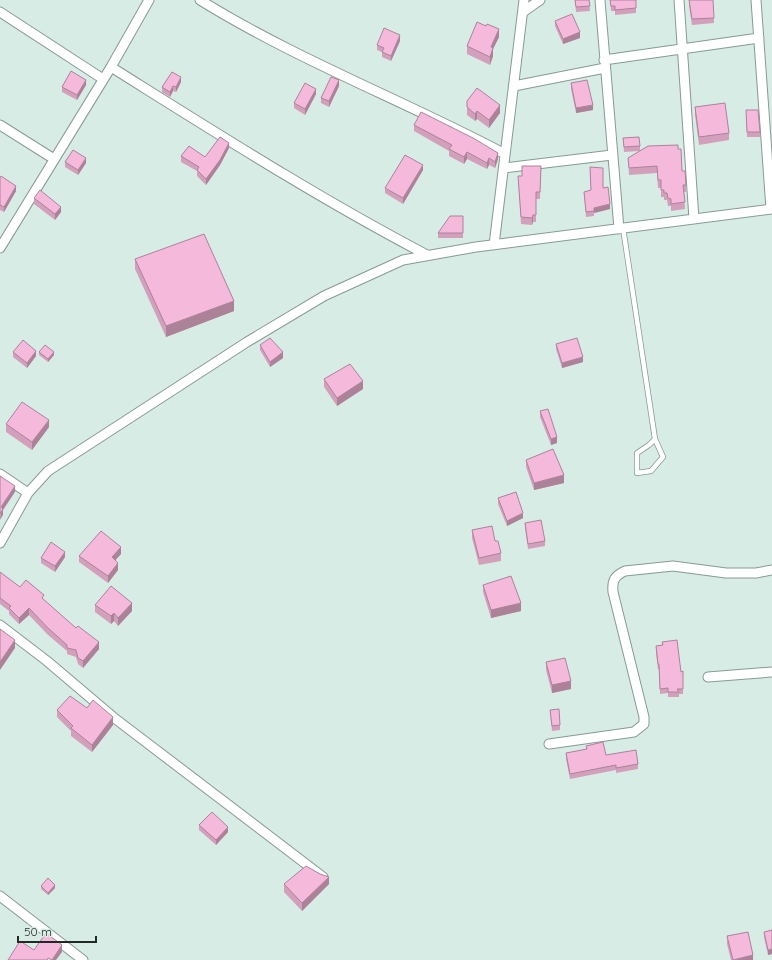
<svg xmlns="http://www.w3.org/2000/svg" width="772" height="960" font-family="Quicksand,sans-serif">
	<style>
		.lines { fill: none; stroke-linecap: round; stroke-linejoin: round }
		.service-casing { stroke: #879a94; stroke-width: 6 }
		.minor-casing { stroke: #879a94; stroke-width: 11 }
		.service { stroke: #fff; stroke-width: 4.5 }
		.minor { stroke: #fff; stroke-width: 9 }
		.wall { fill: #d3a0bc }
		.shaded-wall { fill: #ac8299 }
		.building { fill: #f5badb; stroke: #ac8299 }
	</style>
	<rect width="100%" height="100%" fill="#d8ece6"/>
	<g class="lines">
		<g class="service-casing">
			<path id="service" d="M623 228 655 439 663 457 651 471 637 473V453L649 445 655 439"/>
		</g>
		<g class="minor-casing">
			<path id="minor" d="M200 0C297 60 405 101 505 154
				M600 0 619 229
				M679 0 694 219
				M756 0 771 209
				M0 12 103 79
				M523 12 540 0
				M604 60 759 38
				M111 67C215 132 318 198 427 255
				M514 86 605 68
				M0 125 54 159
				M504 168 612 155
				M494 245 524 0
				M0 248 111 67 149 0
				M0 474 28 493
				M0 543 28 493 48 471 247 342 324 296 403 260 476 247 772 209
				M0 625 47 661 113 717 323 877
				M708 677 772 672
				M549 744 634 732 644 724V717L613 592C612 581 614 576 625 571L673 566 726 573H756L772 570
				M0 896 83 960"/>
		</g>
		<use href="#service" class="service"/>
		<use href="#minor" class="minor"/>
	</g>
	<path class="wall" d="M575 0H589L590 11 576 12Z
		M610 0H636V13L615 15V11H611Z
		M689 0 714 18V23L692 25 689 6Z
		M555 21 580 38 563 44 555 26Z
		M499 37 493 49V56L490 65 467 54V46Z
		M400 41 391 61 382 57V52L377 50V45Z
		M181 82 176 92 173 91 170 97 162 92V87Z
		M571 83 593 110 576 113 571 89Z
		M86 85 77 100 62 92V87Z
		M339 86 329 107 321 103V98Z
		M316 94 305 115 294 108V103Z
		M467 101 500 113 489 128 477 119 475 121 467 115Z
		M695 107 729 133V140L699 145 695 115Z
		M746 110 760 132V137H747Z
		M414 125 498 159 495 168 489 165 487 169 467 159 464 164 449 156V151L414 131Z
		M623 138 640 146V151L624 152Z
		M229 148 220 165 206 185 197 176V171L181 162V156L205 157Z
		M678 149 682 171 686 185V192H684L685 209 671 211V206H668L667 200H664V197H661V188H658L657 173 629 175 628 158Z
		M65 162 86 163 78 175 65 167Z
		M541 166 540 199H536V222H533L532 225 521 224 518 176H522Z
		M590 167 603 188 610 209 594 213V216L586 217 584 192 591 190Z
		M423 170 403 204 385 193V188Z
		M0 178 16 191 4 212 0 210Z
		M34 198 61 212 55 220 34 204Z
		M463 216V238H438V233Z
		M135 259 234 311 166 337 135 269Z
		M556 344 583 362 562 368 556 349Z
		M260 345 283 358 270 367 260 350Z
		M13 352 36 356 27 368 13 357Z
		M39 352 54 355 48 362 39 355Z
		M324 379 363 389 337 406 324 387Z
		M540 411 557 443 551 445 540 417Z
		M6 424 49 427 32 450 6 432Z
		M526 460 564 483 534 490 526 467Z
		M498 498 523 518 507 526 498 504Z
		M525 523 545 541V546L528 549 525 528Z
		M472 530 495 541 501 553V561L479 565 472 538Z
		M121 554 115 560 118 570 108 583 79 562V556Z
		M65 557 55 572 41 563V558Z
		M0 572 20 587 44 600 99 649 83 668 78 664 76 657 67 654V651L48 635 29 615 19 624 9 614V611L0 604Z
		M483 585 521 611 491 618 483 592Z
		M95 605 132 611 118 626 114 621 111 624 95 612Z
		M662 642 681 672 683 671V694H679V697H668V693L660 694 659 669 658 670 656 652V646L662 645Z
		M546 662 571 689 552 693 546 670Z
		M87 708 113 725 92 752 71 736V731L57 717V710Z
		M550 710 560 725V730L552 731Z
		M586 746 606 755 638 764V769L616 773V770L570 779 566 759V753L586 750Z
		M199 825 228 832 216 845 199 830Z
		M284 884H329L302 911 284 892Z
		M41 886 55 888 48 895 41 889Z
		M772 930V954L768 955 764 937V932Z
		M727 936 753 960H731L727 944Z"/>
	<path class="shaded-wall" d="M499 29V37L493 49V56L490 65V57L491 47Z
		M580 32V38L563 44V39Z
		M400 35V41L391 61V56Z
		M181 77V82L176 92V87Z
		M86 80V85L77 100V95Z
		M339 80V86L329 107V101Z
		M173 86V91L170 97V92Z
		M316 89V94L305 115V109Z
		M500 105V113L489 128V120Z
		M593 105V110L576 113V108Z
		M477 111V119L475 121V114Z
		M229 143V148L220 165 206 185V179Z
		M467 152V159L464 164V157Z
		M498 153V159L495 168V162Z
		M86 158V163L78 175V170Z
		M489 158V165L487 169V163Z
		M423 165V170L403 204V198Z
		M16 186V191L4 212V207Z
		M610 204V209L594 213V208Z
		M61 207V212L55 220V214Z
		M533 215V222L532 225V218Z
		M234 301V311L166 337V326Z
		M36 351V356L27 368V363Z
		M54 352V355L48 362V359Z
		M283 352V358L270 367V362Z
		M583 357V362L562 368V363Z
		M363 381V389L337 406V398Z
		M49 420V427L32 450V442Z
		M557 437V443L551 445V439Z
		M564 475V483L534 490V483Z
		M15 486V492L3 510V509V515L0 520 1 507Z
		M523 513V518L507 526V521Z
		M121 547V554L112 564V557Z
		M65 552V557L55 572V566Z
		M118 563V570L108 583V576Z
		M132 603V611L118 626V618Z
		M521 603V611L491 618V610Z
		M29 608V615L19 624V618Z
		M114 613V621L111 624V616Z
		M15 640V648L0 670V662Z
		M99 642V649L83 668V661Z
		M571 681V689L552 693V685Z
		M113 717V725L92 752V745Z
		M228 827V832L216 845V840Z
		M329 877V884L302 911V903Z
		M55 885V888L48 895V893Z
		M62 945V952L56 960H52Z
		M772 949V954L768 955V950Z
		M753 955V960H733Z"/>
	<path class="building" d="M575 0H589L590 6 576 7Z
		M610 0H636V8L615 10V6H611Z
		M689 0H713L714 18 692 19Z
		M572 14 580 32 563 39 555 21Z
		M477 22 486 26 487 24 499 29 491 47 493 48 490 57 467 46Z
		M384 28 400 35 391 56 382 52 384 48 377 45Z
		M71 71 86 80 77 95 62 87Z
		M172 72 181 77 176 87 173 86 170 92 162 87Z
		M331 77 339 80 329 101 321 98Z
		M587 80 593 105 576 108 571 83Z
		M305 83 316 89 305 109 294 103Z
		M477 88 500 105 489 120 477 111 475 114 467 107V101Z
		M725 103 729 133 699 137 695 107Z
		M746 110H758L760 132H747Z
		M421 112 473 138 498 153 495 162 489 158 487 163 467 152 464 157 449 149 452 145 414 125Z
		M220 137 229 143 220 160 206 179 197 170 199 167 181 156 189 146 205 157Z
		M639 137 640 146 624 147 623 138Z
		M678 145V149H681L682 171H685L686 185H683L685 202 671 204V199L668 198 667 193H664V190H661V180H658L657 166 629 168 628 158 648 146Z
		M73 150 86 158 78 170 65 162Z
		M405 155 423 165 403 198 385 188Z
		M522 166H541L540 192H536V215H533L532 218 521 217 518 176H522Z
		M590 167 603 168V188L608 187 610 204 594 208V211L586 212 584 192 591 190Z
		M1 176 16 186 4 207 0 205V178Z
		M40 190 61 207 55 214 34 198Z
		M450 216H463V233H438Z
		M204 234 234 301 166 326 135 259Z
		M270 338 283 352 270 362 260 345Z
		M577 338 583 357 562 363 556 344Z
		M23 340 36 351 27 363 13 352Z
		M45 345 54 352 48 359 39 352Z
		M350 364 363 381 337 398 324 379Z
		M22 402 49 420 32 442 6 424Z
		M548 409 557 437 551 439 540 411Z
		M553 449 564 475 534 483 526 460Z
		M0 476 15 486 1 507 3 509 0 514Z
		M516 492 523 513 507 521 498 498Z
		M541 520 545 541 528 544 525 523Z
		M492 526 495 541H498L501 553 479 558 472 530Z
		M101 531 121 547 112 557 118 563 108 576 79 556Z
		M51 542 65 552 55 566 41 558Z
		M0 572 20 587 26 580 44 595 42 598 76 628 78 626 99 642 83 661 78 658 76 650 67 648V645L48 628 29 608 19 618 9 608 11 606 0 598Z
		M511 576 521 603 491 610 483 585Z
		M111 586 132 603 118 618 114 613 111 616 95 605Z
		M0 629 15 640 0 662Z
		M677 640 681 672 683 671V689H677L679 692H668V688L660 689 659 664H658L656 646 663 645 662 642Z
		M565 658 571 681 552 685 546 662Z
		M70 696 87 708 93 700 113 717 92 745 71 728 73 726 57 710Z
		M559 709 560 725 552 726 550 710Z
		M603 742 606 755 636 750 638 764 616 768V765L570 774 566 753 587 749 586 746Z
		M212 812 228 827 216 840 199 825Z
		M306 866 320 874 329 877 302 903 284 884Z
		M48 878 55 885 48 893 41 886Z
		M772 930V949L768 950 764 932Z
		M748 932 753 955 733 960 727 936Z
		M46 933 62 945 52 960 48 958 47 960H8L20 941 34 950Z"/>
	<path d="M18 936v6h78v-6" fill="none" stroke="#222a28" stroke-width="2"/>
	<text x="24" y="936" font-size="12" fill="#222a28" stroke="#d8ece6" stroke-width="3" paint-order="stroke">50 m</text>
</svg>
